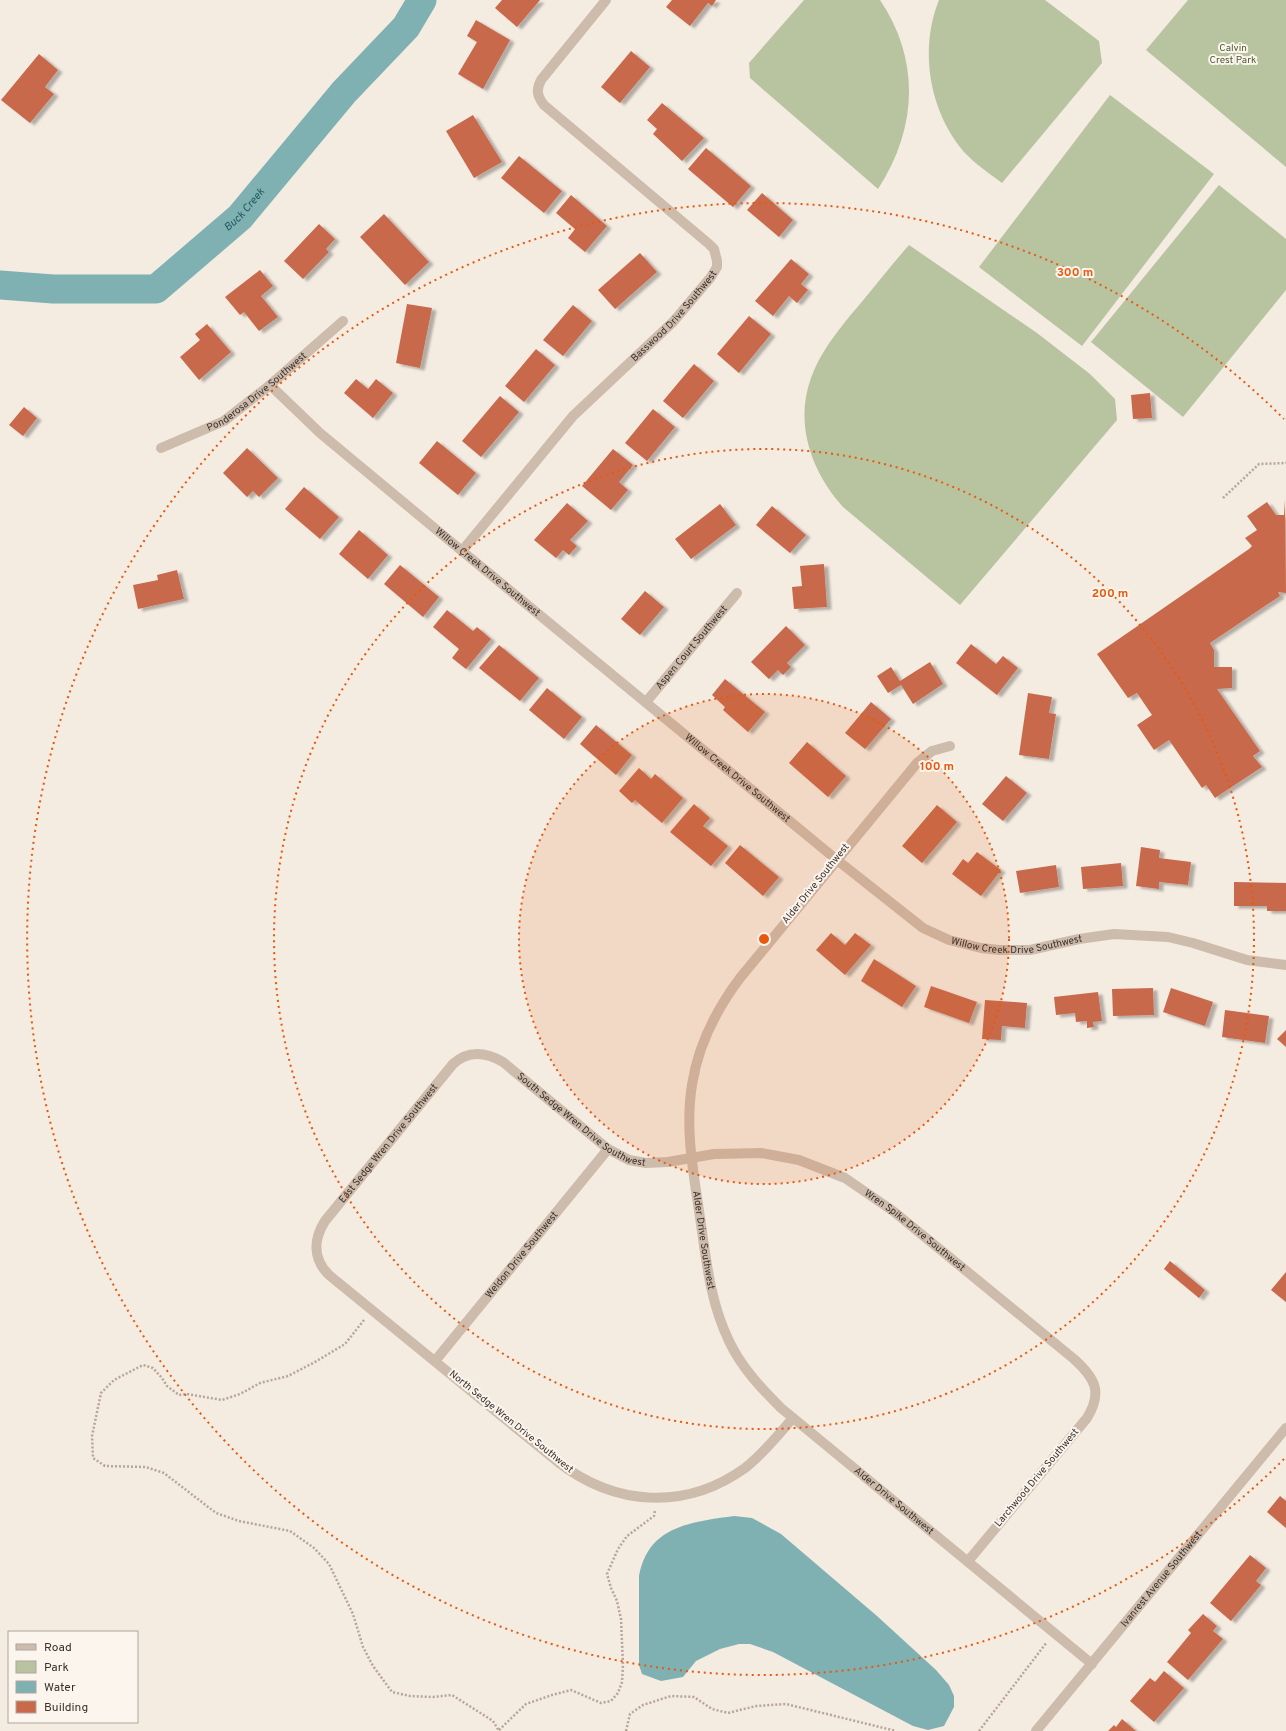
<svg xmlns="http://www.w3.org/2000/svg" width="1286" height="1731" font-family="Overpass,sans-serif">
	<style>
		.green { fill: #b8c4a0 }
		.water { fill: #7fb0b2 }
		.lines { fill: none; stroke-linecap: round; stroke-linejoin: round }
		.river { stroke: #7fb0b2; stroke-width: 29 }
		.building { fill: #c8694b; filter: url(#shadow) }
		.path { stroke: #b9a596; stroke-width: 2.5; stroke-dasharray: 2 2; stroke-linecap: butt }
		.minor { stroke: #cdbbac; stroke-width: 10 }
		.tertiary { stroke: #cdbbac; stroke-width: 10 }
		.ring { fill: none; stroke: #e8590c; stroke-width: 2; stroke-dasharray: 2 4 }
		.labels { text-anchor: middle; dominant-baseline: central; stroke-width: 4; stroke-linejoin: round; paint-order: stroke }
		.park-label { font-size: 10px; fill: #4a5a2e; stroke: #fbf5ee }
		.street-label { font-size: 10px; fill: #3b302b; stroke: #fbf5ee }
		.water-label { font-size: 11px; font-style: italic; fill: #1f5a5e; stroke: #fbf5ee }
		.centre { fill: #e8590c; stroke: #fbf5ee; stroke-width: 2 }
		.ring-label { font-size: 12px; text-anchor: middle; font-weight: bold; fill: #e8590c; stroke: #fbf5ee; stroke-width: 4; stroke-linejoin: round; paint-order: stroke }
	</style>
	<defs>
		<filter id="shadow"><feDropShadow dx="4.5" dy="2.5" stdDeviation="1" flood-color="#0004"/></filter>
	</defs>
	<rect width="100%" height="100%" fill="#f4ebe1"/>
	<path class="green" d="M804 0H880C921 61 917 129 878 189L750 78 749 63Z
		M939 0H1045L1099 41 1102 63 1002 183C989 173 975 164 964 152 929 111 919 50 939 0Z
		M1188 0H1286V167L1146 50Z
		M1110 95 1214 174 1082 346 979 267Z
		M1219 185 1286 239V290L1183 417 1091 342Z
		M909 245 1037 333 1090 374 1115 399 1117 420 960 605 843 507C812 473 794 424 811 378 822 348 844 323 865 298 880 280 894 262 909 245Z"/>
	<path class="water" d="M734 1516 752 1518 781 1534 877 1616 936 1670 949 1685 954 1696V1707L944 1726 928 1730 913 1726 773 1652 750 1644H739L720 1649 696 1661 683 1677 661 1681 642 1674 639 1665V1576C648 1526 691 1522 734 1516Z"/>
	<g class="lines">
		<path class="river" id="s1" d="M0 285 53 289H156L240 217 344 92 406 27 422 0"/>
	</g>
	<path class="building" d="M502 0H540L517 27 495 8Z
		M672 0H716L712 6 708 3 690 26 666 7Z
		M476 20 510 40 483 89 458 74 477 42 467 36Z
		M631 51 650 67 620 103 601 87Z
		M39 54 58 70 45 87 54 94 30 123 1 100Z
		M662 103 704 138 682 161 653 134 657 129 647 120Z
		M473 115 502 162 474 178 446 131Z
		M706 148 751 186 733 207 688 169Z
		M519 156 562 191 544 213 501 178Z
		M762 193 793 220 779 237 747 210Z
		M571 195 607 226 585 252 568 238 575 229 556 213Z
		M384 214 429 262 405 285 360 237Z
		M319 224 335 239 326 249 329 252 303 279 284 261Z
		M640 253 657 272 615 309 598 290Z
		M791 259 809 274 801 284 808 290 797 303 789 296 773 316 755 301Z
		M260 270 273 286 261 296 278 317 259 331 244 312 240 315 225 297Z
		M407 304 432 308 420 368 396 363Z
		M573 305 592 321 563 356 543 340Z
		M749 316 771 334 739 373 717 354Z
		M207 324 231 352 199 380 180 357 200 340 195 334Z
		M536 349 555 365 524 402 505 386Z
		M694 364 714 381 683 418 663 401Z
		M356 379 368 389 376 379 393 393 373 418 344 393Z
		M1150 393 1152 418 1133 419 1131 395Z
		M500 396 519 412 481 457 462 441Z
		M24 407 37 418 23 436 9 425Z
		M653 409 675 427 647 461 625 443Z
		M437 441 476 473 458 495 419 463Z
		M247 448 278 478 259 497 253 491 247 497 223 473Z
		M613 449 633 465 619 482 628 490 611 510 582 486Z
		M304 487 339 517 320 539 285 509Z
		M1285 500 1286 593 1278 592 1280 596 1210 643 1214 650V667H1232V688L1217 689 1260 751 1253 756 1262 767 1215 798 1206 785 1202 788 1169 740 1154 750 1137 725 1152 715 1137 693 1128 698 1097 654 1249 549 1252 546 1245 538 1257 530 1247 516 1267 502 1276 515H1284Z
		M567 503 588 521 570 540 577 546 569 555 563 550 556 558 534 540Z
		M720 504 736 525 691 559 675 539Z
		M772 506 806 535 790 553 756 525Z
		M359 530 388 555 368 579 339 554Z
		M824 564 827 607 794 609 792 587 802 586 800 566Z
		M400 565 439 597 423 617 384 584Z
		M177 570 184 599 138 609 133 585 158 580 157 575Z
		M645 591 664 607 640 635 621 619Z
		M447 610 473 631 477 627 491 639 466 669 452 658 459 649 433 627Z
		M786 626 805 645 787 663 791 667 783 675 778 670 769 679 751 662Z
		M971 644 996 664 1003 656 1018 668 997 695 956 663Z
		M499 645 539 678 520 701 479 668Z
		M930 662 943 684 913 704 901 685 888 693 877 676 891 667 900 681Z
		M725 679 765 712 748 732 723 710 725 707 712 695Z
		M547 688 582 717 564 739 529 710Z
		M1028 693 1052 697 1049 713 1056 714 1049 759 1019 755Z
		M871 702 891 719 865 749 845 733Z
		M596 725 632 755 616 775 580 744Z
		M807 742 846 776 828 797 789 763Z
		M639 768 651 779 655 774 683 798 662 823 635 800 632 803 619 791Z
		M1006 776 1027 793 1003 821 982 804Z
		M694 804 710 818 703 826 728 846 711 866 670 832Z
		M937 805 957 822 922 863 902 846Z
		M740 845 779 877 763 896 725 863Z
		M1141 847 1160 850 1159 858 1191 862 1188 885 1159 882V889L1136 886Z
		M977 852 1001 870 981 896 952 874 963 859 968 863Z
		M1121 863 1123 886 1083 889 1081 867Z
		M1056 865 1059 887 1020 893 1016 871Z
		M1234 882 1286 883V911H1267V906H1234Z
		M831 933 845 945 855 933 871 945 845 975 816 950Z
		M874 959 916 986 902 1007 861 981Z
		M931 986 977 1002 969 1023 924 1007Z
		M1153 988 1154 1015 1113 1016 1112 989Z
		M1171 988 1213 1002 1205 1026 1163 1012Z
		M1098 992 1102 1021 1093 1022 1094 1027 1087 1028V1021L1076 1022 1075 1013 1056 1015 1054 997Z
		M985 1000 1027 1003 1025 1028 1002 1026 1001 1040 982 1039Z
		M1225 1010 1269 1016 1265 1043 1222 1037Z
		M1286 1030V1047L1277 1039Z
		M1170 1261 1205 1290 1199 1298 1164 1269Z
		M1286 1272V1302L1271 1290Z
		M1280 1496 1286 1501V1528L1267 1512Z
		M1250 1555 1266 1568 1256 1581 1261 1585 1231 1621 1210 1603Z
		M1203 1614 1217 1626 1213 1631 1223 1639 1188 1680 1167 1662 1191 1633 1188 1630Z
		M1164 1671 1184 1688 1154 1722 1130 1701 1150 1678 1155 1682Z
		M1122 1719 1136 1731H1108L1114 1725 1116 1727Z"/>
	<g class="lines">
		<path class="path" d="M1223 498 1259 464 1286 463
			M364 1320 345 1344 315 1362 288 1376 260 1383 240 1394 222 1400 187 1394 179 1395 167 1386 162 1378 153 1368 143 1365 114 1380 101 1393 92 1436 93 1458 105 1466 146 1467 164 1473 216 1513 239 1521 290 1531 314 1548 329 1564 353 1614 363 1647 373 1666 392 1692 410 1696 433 1697 452 1695 493 1721 499 1731
			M499 1730 526 1704 552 1695 571 1690 601 1703 611 1701 618 1693 622 1682 623 1665 621 1619 617 1601 611 1588 607 1574 618 1549 627 1536 654 1516 655 1510
			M626 1731 630 1714 643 1705 671 1696 694 1697 712 1709 728 1713 756 1706 786 1704 896 1731
			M979 1731 1047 1642"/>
		<g class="minor">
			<path id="s2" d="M270 385 320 433 462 551 837 860 923 928 949 940 981 948 999 950H1030L1079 939 1114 934 1168 937 1193 943 1247 960 1286 965"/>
			<path id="s3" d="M161 448 224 421 270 385 343 321"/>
			<path id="s4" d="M462 551 573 416 673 322 711 277 717 267V261L714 249 709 244 544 105C537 96 536 90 541 80L606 0"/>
			<path id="s5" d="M646 702 737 593"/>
			<path id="s6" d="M950 746 932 751 917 763 740 978C716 1010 698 1045 692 1085 685 1127 693 1170 699 1211 706 1256 709 1300 729 1341 741 1367 761 1388 781 1408L1092 1664"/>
			<path id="s7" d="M435 1361 608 1149"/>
			<path id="s8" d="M793 1418C778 1435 763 1454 745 1468 685 1511 615 1506 558 1462L329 1275C313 1259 313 1240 325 1221L453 1064C468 1050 486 1052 503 1062L608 1149 629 1160 646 1163 668 1162 714 1154 761 1153 799 1160 845 1178 893 1211 1074 1359C1095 1378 1103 1392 1087 1418L969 1560"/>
		</g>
		<path class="tertiary" id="s9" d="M1036 1731 1286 1428"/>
	</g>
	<circle cx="764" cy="939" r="245" fill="#e8590c" fill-opacity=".12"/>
	<g class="ring">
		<circle cx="764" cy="939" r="245"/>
		<circle cx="764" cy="939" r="490"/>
		<path d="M1284 1459A736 736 0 1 1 1284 419"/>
	</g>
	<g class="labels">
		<g class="park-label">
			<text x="1233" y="48">Calvin<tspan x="1233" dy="12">Crest Park</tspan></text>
		</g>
		<g class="street-label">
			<text stroke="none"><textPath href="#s4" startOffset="317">Basswood Drive Southwest</textPath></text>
			<text stroke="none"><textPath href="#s3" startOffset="112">Ponderosa Drive Southwest</textPath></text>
			<text stroke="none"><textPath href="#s2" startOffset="287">Willow Creek Drive Southwest</textPath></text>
			<text stroke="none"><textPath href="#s5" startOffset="71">Aspen Court Southwest</textPath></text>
			<text stroke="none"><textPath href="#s2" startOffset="611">Willow Creek Drive Southwest</textPath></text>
			<text transform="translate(816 884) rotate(-51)">Alder Drive Southwest</text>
			<text stroke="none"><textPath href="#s2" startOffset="947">Willow Creek Drive Southwest</textPath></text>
			<text stroke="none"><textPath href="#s8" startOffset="981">South Sedge Wren Drive Southwest</textPath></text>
			<text stroke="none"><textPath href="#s8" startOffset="726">East Sedge Wren Drive Southwest</textPath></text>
			<text stroke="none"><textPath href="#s8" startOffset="1351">Wren Spike Drive Southwest</textPath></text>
			<text stroke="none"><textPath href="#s6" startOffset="591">Alder Drive Southwest</textPath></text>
			<text stroke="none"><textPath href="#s7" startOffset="137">Weldon Drive Southwest</textPath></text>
			<text transform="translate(511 1422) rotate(39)">North Sedge Wren Drive Southwest</text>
			<text transform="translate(1037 1478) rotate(-50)">Larchwood Drive Southwest</text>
			<text stroke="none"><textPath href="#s6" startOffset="927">Alder Drive Southwest</textPath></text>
			<text stroke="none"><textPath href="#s9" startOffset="197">Ivanrest Avenue Southwest</textPath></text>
		</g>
		<g class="water-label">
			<text stroke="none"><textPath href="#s1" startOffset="275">Buck Creek</textPath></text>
		</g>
	</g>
	<circle cx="764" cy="939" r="6" class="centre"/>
	<g class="ring-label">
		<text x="1075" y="276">300 m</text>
		<text x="1110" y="597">200 m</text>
		<text x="937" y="770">100 m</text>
	</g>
	<rect x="8" y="1631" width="130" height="92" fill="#fbf5ee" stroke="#aea6a0"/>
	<rect x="16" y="1644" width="20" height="6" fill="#cdbbac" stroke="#aea6a0"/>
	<text x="44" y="1651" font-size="12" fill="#3b302b">Road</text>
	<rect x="16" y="1661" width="20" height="12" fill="#b8c4a0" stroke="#aea6a0"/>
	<text x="44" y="1671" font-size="12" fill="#3b302b">Park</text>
	<rect x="16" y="1681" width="20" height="12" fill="#7fb0b2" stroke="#aea6a0"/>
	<text x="44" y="1691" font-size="12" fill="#3b302b">Water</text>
	<rect x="16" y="1701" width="20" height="12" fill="#c8694b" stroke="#aea6a0"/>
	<text x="44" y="1711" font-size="12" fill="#3b302b">Building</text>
</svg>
